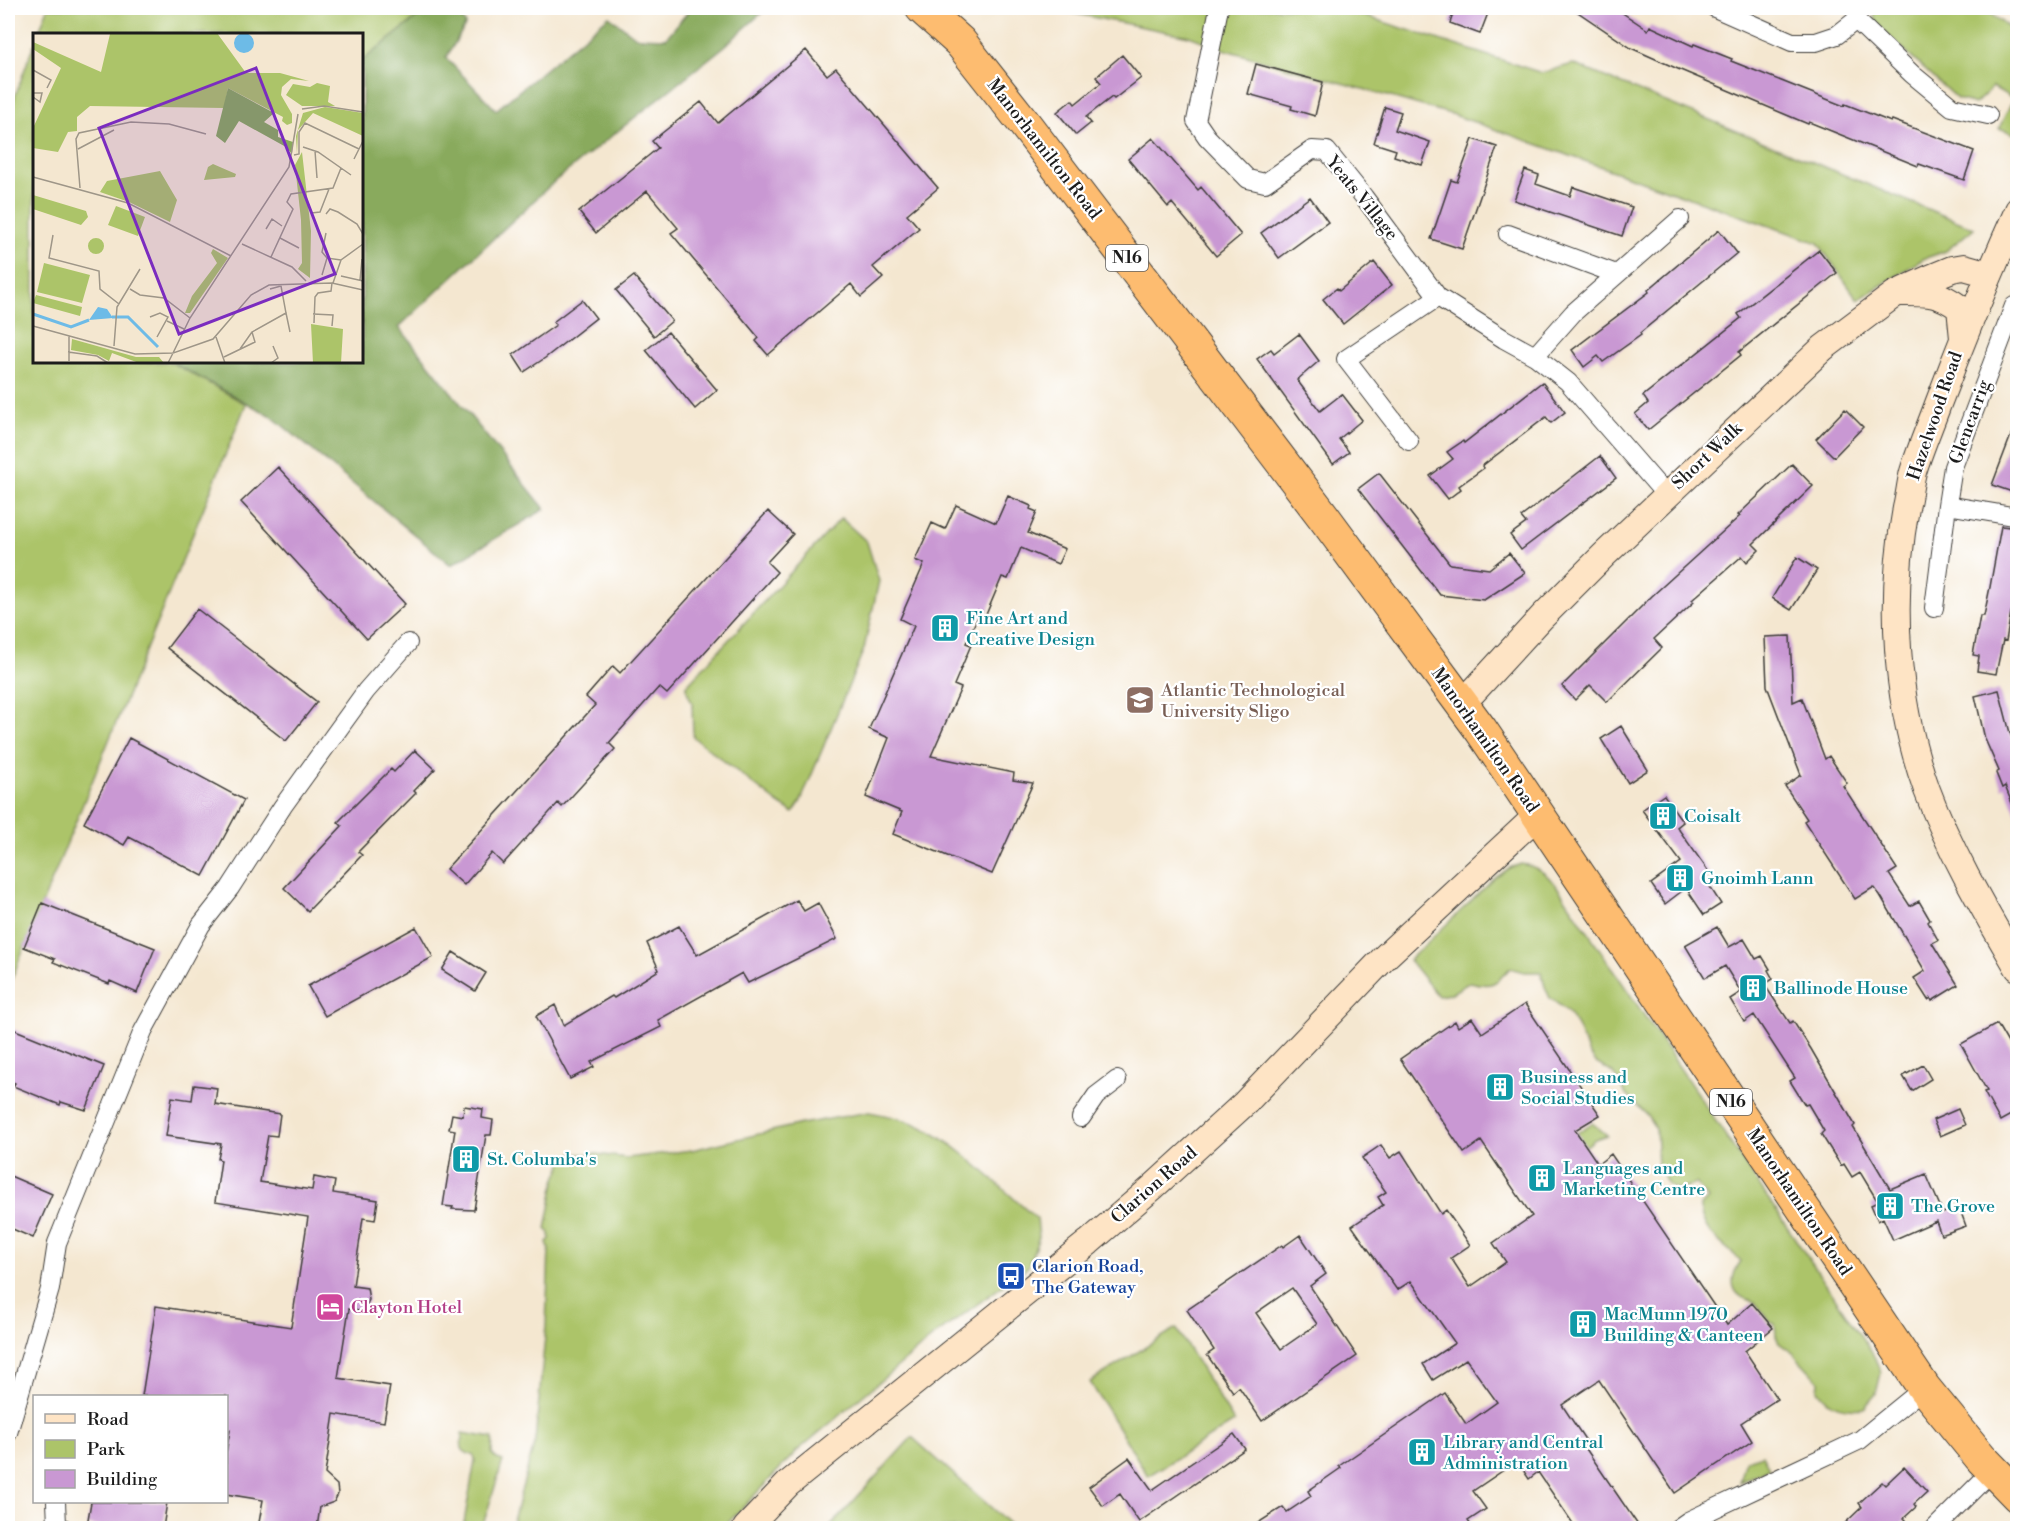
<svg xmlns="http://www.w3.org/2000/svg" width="2025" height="1536" font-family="'Libre Bodoni',serif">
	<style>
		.green { fill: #acc469; stroke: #647042; stroke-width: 1.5 }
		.forest { fill: #89aa5d; stroke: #52633c; stroke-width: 1.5 }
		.building { fill: #c998d3; fill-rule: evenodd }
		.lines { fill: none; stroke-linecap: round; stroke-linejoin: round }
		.street-casing { stroke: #3c3a37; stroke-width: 20 }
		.secondary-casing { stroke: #3c3a37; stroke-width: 28 }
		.highway-casing { stroke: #3c3a37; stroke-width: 35 }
		.street { stroke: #fff; stroke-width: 18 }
		.secondary { stroke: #fee4c5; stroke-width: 26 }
		.highway { stroke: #fdbc6f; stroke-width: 33 }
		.labels { text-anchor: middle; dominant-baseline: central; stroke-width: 4.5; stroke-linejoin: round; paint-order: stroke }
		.shield { fill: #fff; stroke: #606060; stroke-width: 1.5 }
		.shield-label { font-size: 16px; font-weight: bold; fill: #1c1c1c }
		.street-label { font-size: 18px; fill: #1c1c1c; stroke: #fff }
		.culture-label { font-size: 18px; fill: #0d838f; stroke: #fff; text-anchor: start }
		.education-label { font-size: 18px; fill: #785e54; stroke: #fff; text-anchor: start }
		.transit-label { font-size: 18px; fill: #164399; stroke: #fff; text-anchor: start }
		.hotel-label { font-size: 18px; fill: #b23c85; stroke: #fff; text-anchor: start }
		.inset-river { fill: none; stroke: #6dbbe7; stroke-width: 3 }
		.inset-road { fill: none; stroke: #9e9688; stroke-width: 1.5 }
		.view { fill: #7b2cbf; fill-opacity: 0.15; stroke: #7b2cbf; stroke-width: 3 }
		.inset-edge { fill: none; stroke: #1c1c1c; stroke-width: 3 }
	</style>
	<rect width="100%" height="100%" fill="#fff"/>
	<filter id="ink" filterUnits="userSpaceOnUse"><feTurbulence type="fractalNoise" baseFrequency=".0167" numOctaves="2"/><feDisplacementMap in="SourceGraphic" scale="12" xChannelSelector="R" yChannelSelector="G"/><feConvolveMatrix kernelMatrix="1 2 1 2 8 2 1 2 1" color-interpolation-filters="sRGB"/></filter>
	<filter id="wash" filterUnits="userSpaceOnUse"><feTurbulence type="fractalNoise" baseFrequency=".008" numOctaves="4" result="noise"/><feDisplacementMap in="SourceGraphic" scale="24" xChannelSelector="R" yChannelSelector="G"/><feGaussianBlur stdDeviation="1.35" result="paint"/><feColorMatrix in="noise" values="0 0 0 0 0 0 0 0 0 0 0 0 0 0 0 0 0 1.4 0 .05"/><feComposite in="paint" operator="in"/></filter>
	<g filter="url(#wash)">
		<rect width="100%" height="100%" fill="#f4e7d0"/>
		<path class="green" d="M48 8H429L362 61V34H38Z
			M1046 8H1340L1542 73 1573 64 1974 228 1946 251 1923 259 1858 300 1818 243 1454 115 1226 50 1189 36Z
			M1873 8H1982L2017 33V135L1999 128 2013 99 1993 87 1975 104 1957 99 1876 25Z
			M34 44V362H171L246 404 8 988V104L11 107Z
			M841 518 867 542 879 581 864 649 800 803 793 813 779 804 693 737 692 703 687 691V685Z
			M1521 864C1541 867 1549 876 1561 892L1873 1354 1881 1373 1876 1394 1864 1408C1845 1410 1829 1407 1818 1390L1819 1381 1793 1353 1779 1343 1776 1336 1775 1323 1770 1321 1754 1301C1730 1297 1728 1279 1741 1261 1725 1245 1699 1231 1701 1206L1708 1199 1696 1183 1684 1189H1676L1668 1185 1658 1166 1656 1129 1647 1115 1626 1095 1621 1083 1613 1073 1596 1063 1589 1054 1577 1026 1568 1012 1550 998 1545 987 1541 972H1524L1510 968C1496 984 1492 988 1470 982L1450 994 1438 996 1409 960 1493 880 1509 868Z
			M869 1112C886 1115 902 1118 918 1125 963 1146 999 1187 1037 1219L1039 1237 1028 1267 934 1336 796 1452 723 1528H511L535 1441 546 1326 549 1249 547 1242 550 1239V1233L546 1229 555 1181 564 1159 571 1154H596L627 1158 692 1150 801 1124Z
			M1592 1123 1607 1135 1595 1139 1584 1148 1573 1136Z
			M1176 1328 1234 1422 1148 1476 1090 1382Z
			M462 1433 493 1438 492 1454 497 1459 503 1461 482 1528H463L475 1461 474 1456C459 1451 461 1448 462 1433Z
			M912 1437 1014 1528H829Z
			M1762 1455 1769 1468 1740 1482 1746 1460Z"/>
		<path class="forest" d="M429 8H455L466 24 446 58 496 110 609 16 636 37 666 38 691 8H767L725 46 555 181 399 327 545 509 451 565 271 416 171 362H362V61Z"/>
		<g id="blocks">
			<path class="building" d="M1455 8H1490L1480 34 1450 23Z
				M1572 8H1615L1648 30 1650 26 1693 46 1694 44 1732 59 1731 61 1844 106 1845 104 1891 122 1892 120 1974 151 1964 180 1919 164 1918 166 1809 122 1808 124 1678 69 1631 48Z
				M806 50 827 75 836 68 938 188 907 214 919 228 873 267 883 278 861 297 851 284 768 355 756 341 759 338 671 233 678 228 647 191 596 233 579 212 658 148 652 141 701 102 718 123Z
				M1122 55 1141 78 1114 99 1112 97 1086 117 1091 123 1076 135 1057 112 1072 100 1075 104 1101 83 1096 77Z
				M1256 64 1323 82 1315 116 1291 109 1292 106 1248 94Z
				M1385 107 1401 112 1395 130 1430 142 1422 165 1394 156 1396 150 1374 143Z
				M1153 138 1198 190 1201 187 1241 235 1216 256 1172 203 1168 207 1128 159Z
				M1473 139 1497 147 1462 249 1431 239 1451 180 1457 182Z
				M1525 170 1539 175 1536 184 1570 196 1573 187 1632 207 1622 236 1514 200Z
				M1310 197 1328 222 1279 258 1261 233Z
				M1719 230 1737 253 1640 333 1641 335 1603 362 1598 356 1584 367 1572 350 1649 292 1648 290Z
				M1819 250 1837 273 1739 352 1741 355 1648 430 1635 414 1648 403 1643 396 1741 318 1738 314Z
				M1374 262 1392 285 1343 324 1323 299 1337 288 1339 291Z
				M634 276 672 321 654 336 616 290Z
				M582 300 596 318 545 358 524 372 513 355 556 325 553 322Z
				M668 332 717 390 695 409 646 350Z
				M1299 334 1319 361 1297 380 1320 411 1342 394 1362 420 1339 439 1349 452 1333 464 1257 359 1271 349 1274 353Z
				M1542 382 1565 412 1551 423 1546 417 1482 466 1484 468 1459 486 1461 489 1448 499 1430 476 1453 459 1447 452 1463 441 1464 443Z
				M1845 409 1863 427 1834 457 1816 439Z
				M2016 422 2018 423V494L1992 485Z
				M1600 456 1616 478 1521 550 1510 535 1526 523 1521 517Z
				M1792 464 1813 486 1753 544 1759 550 1747 562 1742 556 1692 600 1694 602 1654 639 1662 648 1607 702 1590 685 1575 700 1562 686 1652 596 1740 516 1738 515Z
				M278 467 405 604 367 639 241 502Z
				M1379 473 1450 564 1489 569 1509 553 1525 573 1484 600 1440 595 1358 489Z
				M1008 496 1031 506 1030 509 1037 512 1028 533 1065 549 1058 564 1021 548 1008 579 1002 577 985 617 979 614 966 643 971 645 954 685 961 688 931 756 1014 773 1013 780 1033 783 992 874 893 834 902 812 866 797 889 738 869 729 914 626 900 619 924 564 915 560 932 523 945 529 956 505 996 523Z
				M768 511 793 534 767 562 777 572 667 694 659 687 609 743 615 749 562 807 558 803 503 864 492 853 464 885 446 869 595 705 586 697 613 666 620 673Z
				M2001 526 2018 528V599L2015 612H2011L2006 641 2003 640 1996 674 1977 671 1979 656 1973 655 1980 616H1984L1990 587Z
				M1797 557 1817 570 1791 610 1772 598Z
				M197 609 317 702 286 741 167 648Z
				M1790 636 1793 702 1802 698 1825 759 1829 756 1847 783 1843 786 1897 869 1889 874 1910 906 1919 901 1930 920 1928 922 1938 940 1932 943 1958 985 1932 1001 1931 998 1928 1000 1914 978 1925 971 1880 895 1874 887 1855 899 1804 821 1807 819 1785 786 1801 775 1767 686 1765 637Z
				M1999 690 2010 733 2018 752 2017 816 2005 786 2002 788 1996 773 1999 771 1985 739 1975 696Z
				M1621 726 1648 770 1628 783 1601 739Z
				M129 738 244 800 203 876 129 837 124 845 84 823Z
				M415 750 435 769 414 791 416 793 358 852 362 855 308 911 284 888 342 826 338 822 391 769 394 772Z
				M1664 795 1683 822 1677 827 1709 872 1703 876 1721 904 1704 915 1686 888 1665 904 1651 884 1681 862 1642 810Z
				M797 900 804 911 818 903 837 939 748 983 742 973 658 1020 661 1027 591 1062 594 1067 570 1079 536 1016 555 1005 564 1025 612 996 614 998 659 970 647 943 679 926 697 955Z
				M42 903 155 948 137 993 110 981 109 984 53 962 55 959 24 947Z
				M416 927 433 957 325 1016 308 986Z
				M1717 927 1729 947 1744 939 1756 959 1762 956 1770 969 1768 970 1773 979 1765 984 1768 990 1790 1023 1793 1021 1811 1049 1855 1125 1853 1127 1890 1189 1926 1174 1943 1213 1959 1207 1966 1226 1941 1235 1936 1221 1893 1240 1883 1218 1878 1221 1871 1205 1878 1202 1860 1172 1852 1177 1844 1164 1841 1166 1821 1134 1824 1131 1808 1104 1805 1105 1790 1081 1795 1078 1754 1015 1744 1022 1730 999 1741 992 1725 966 1705 978 1685 945Z
				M453 952 486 973 475 991 442 970Z
				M1525 1004 1600 1115 1575 1130 1598 1164 1611 1154 1727 1325 1752 1303 1773 1328 1745 1351 1777 1399 1741 1423 1752 1441 1675 1493 1599 1380 1562 1405 1586 1441 1582 1443 1640 1528H1576L1538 1472 1529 1479 1517 1461 1473 1491 1486 1509 1468 1521 1473 1528H1250L1283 1507 1287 1512 1311 1496 1308 1491 1341 1468 1339 1466 1445 1393 1466 1424 1497 1402 1466 1359 1433 1380 1423 1364 1455 1343 1411 1281 1397 1290 1352 1226 1383 1205 1378 1197 1386 1192 1362 1158 1381 1145 1390 1158 1401 1151 1441 1214 1446 1210 1470 1245 1451 1258 1470 1287 1506 1262 1493 1243 1532 1216 1481 1141 1464 1153 1400 1059 1455 1021 1458 1027 1472 1018 1482 1033Z
				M1997 1024 2018 1060V1111L2000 1121 1984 1092 1987 1091 1961 1044Z
				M8 1027 104 1066 86 1110 61 1102 60 1105 13 1086 15 1083 8 1080Z
				M1923 1065 1931 1079 1912 1091 1903 1076Z
				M194 1085 217 1088 215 1104 280 1114 277 1136 268 1135 260 1182 312 1190 314 1177 335 1181 333 1193 378 1200 375 1220 363 1218 353 1286 367 1288 369 1300 363 1312 349 1309 338 1378 390 1386 384 1422 334 1414 325 1474 337 1485 338 1494 334 1502 320 1507 317 1528H258L263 1500 226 1494V1453L230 1430 226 1429V1396H142L156 1306 291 1327 308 1217 215 1202 221 1160 218 1159 221 1144 166 1136 172 1097 192 1100Z
				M464 1106 483 1109 482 1118 493 1120 491 1135H486L474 1210 452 1209 453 1207 443 1206 455 1130 449 1129 452 1114 463 1116Z
				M1958 1109 1965 1125 1940 1136 1933 1120Z
				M8 1175 52 1194 33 1238 8 1227Z
				M1300 1235 1326 1274 1310 1286 1357 1356 1262 1421 1239 1387 1233 1392 1207 1355 1214 1350 1187 1310 1282 1245 1283 1247ZM1292 1288 1317 1324 1281 1349 1256 1313Z
				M1234 1434 1245 1449 1139 1522 1120 1494 1103 1506 1089 1487 1129 1458 1152 1490Z
				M1904 1467 1927 1492 1914 1504 1916 1507 1904 1518 1906 1520 1898 1528H1840L1862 1507 1859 1503 1882 1482 1885 1485Z
				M91 1502H167L163 1528H109L87 1525Z"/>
		</g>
	</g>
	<g filter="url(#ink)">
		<use href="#blocks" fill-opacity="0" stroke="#3c3a37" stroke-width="1.5"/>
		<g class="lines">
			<g class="street-casing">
				<path id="street" d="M1219 8 1196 121 1207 137 1248 179 1265 183 1312 150 1327 151 1364 197 1438 297 1504 339 1535 356 1568 382 1666 495
					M1715 8 1792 42H1816L1837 35 1856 20
					M1858 8 1856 20 1912 74 1952 107 1988 115
					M1508 234 1616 274
					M1535 356 1573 313 1680 219
					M1409 441 1346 359 1438 297
					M1947 505 1953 467 2014 306
					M1934 608 1947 505 2018 517
					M1081 1118 1096 1096 1117 1080
					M8 1433 50 1289 57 1243 143 1031 201 925 230 888 283 806 366 691 408 643
					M56 1502 57 1524 63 1528
					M1678 1528 1688 1521 1860 1440 1924 1388
					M1935 1528 1993 1470"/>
			</g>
			<g class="secondary-casing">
				<path id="secondary" d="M2018 210C1989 274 1963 338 1938 404 1930 426 1920 449 1913 472 1910 483 1909 496 1906 508 1889 600 1895 702 1927 790 1950 852 1985 911 2018 968
					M1901 293C1927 293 1939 292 1960 308L1963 338
					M1460 702 1473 692 1542 617 1604 555 1823 348 1895 294 1930 278 1952 269 1964 267 1989 274
					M746 1528 788 1484 1089 1242 1153 1187 1245 1103 1386 956 1528 824 1539 817"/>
			</g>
			<g class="highway-casing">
				<path id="highway" d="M922 8 960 42 1024 123 1323 516 1481 730 1924 1388 1982 1459 2018 1496"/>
			</g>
			<use href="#street" class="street"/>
			<use href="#secondary" class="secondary"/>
			<use href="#highway" class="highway"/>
		</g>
	</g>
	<defs>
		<g id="building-square" transform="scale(1.5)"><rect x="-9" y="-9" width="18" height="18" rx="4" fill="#0f9aa8" stroke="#fff"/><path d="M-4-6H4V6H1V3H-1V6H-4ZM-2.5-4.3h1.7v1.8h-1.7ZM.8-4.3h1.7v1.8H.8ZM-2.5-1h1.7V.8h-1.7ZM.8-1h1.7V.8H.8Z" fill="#fff"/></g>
		<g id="university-square" transform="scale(1.5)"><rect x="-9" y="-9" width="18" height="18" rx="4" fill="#8d6e63" stroke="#fff"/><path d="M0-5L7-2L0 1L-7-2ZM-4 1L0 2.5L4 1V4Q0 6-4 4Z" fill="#fff"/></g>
		<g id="bus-square" transform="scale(1.5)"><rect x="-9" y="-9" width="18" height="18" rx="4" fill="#1a4fb4" stroke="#fff"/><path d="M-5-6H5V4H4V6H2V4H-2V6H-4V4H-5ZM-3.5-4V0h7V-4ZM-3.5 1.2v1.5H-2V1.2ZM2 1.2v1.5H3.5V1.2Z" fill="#fff"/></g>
		<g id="hotel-square" transform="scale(1.5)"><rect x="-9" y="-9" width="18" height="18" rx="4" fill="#d1479c" stroke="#fff"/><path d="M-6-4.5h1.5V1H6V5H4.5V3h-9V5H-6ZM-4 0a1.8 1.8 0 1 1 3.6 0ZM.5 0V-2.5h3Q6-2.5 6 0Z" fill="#fff"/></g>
	</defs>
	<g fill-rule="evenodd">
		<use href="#building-square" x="945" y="628"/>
		<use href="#university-square" x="1140" y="700"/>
		<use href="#building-square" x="1663" y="816"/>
		<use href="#building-square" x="1680" y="878"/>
		<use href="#building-square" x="1753" y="988"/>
		<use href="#building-square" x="1500" y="1087"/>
		<use href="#building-square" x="466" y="1159"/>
		<use href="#building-square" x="1542" y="1178"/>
		<use href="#building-square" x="1890" y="1206"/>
		<use href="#bus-square" x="1011" y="1276"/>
		<use href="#hotel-square" x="330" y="1307"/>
		<use href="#building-square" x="1583" y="1324"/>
		<use href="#building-square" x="1422" y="1452"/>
	</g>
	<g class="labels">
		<g class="shield">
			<rect x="1106" y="245" width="42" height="26" rx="4.5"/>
			<rect x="1710" y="1089" width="42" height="26" rx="4.5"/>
		</g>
		<g class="shield-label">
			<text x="1127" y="258">N16</text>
			<text x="1731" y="1102">N16</text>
		</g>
		<g class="street-label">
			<text transform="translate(1044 149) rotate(52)">Manorhamilton Road</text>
			<text transform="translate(1362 198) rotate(51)">Yeats Village</text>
			<text transform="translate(1935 416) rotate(-71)">Hazelwood Road</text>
			<text transform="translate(1970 422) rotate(-70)">Glencarrig</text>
			<text transform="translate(1707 456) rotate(-43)">Short Walk</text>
			<text transform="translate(1485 740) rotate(55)">Manorhamilton Road</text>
			<text transform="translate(1154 1185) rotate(-41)">Clarion Road</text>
			<text transform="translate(1799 1202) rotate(56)">Manorhamilton Road</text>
		</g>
		<g class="culture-label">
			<text x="966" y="618">Fine Art and<tspan x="966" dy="21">Creative Design</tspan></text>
			<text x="1684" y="816">Coisalt</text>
			<text x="1701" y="878">Gnoimh Lann</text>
			<text x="1774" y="988">Ballinode House</text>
			<text x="1521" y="1077">Business and<tspan x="1521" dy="21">Social Studies</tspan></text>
			<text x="487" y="1159">St. Columba's</text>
			<text x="1563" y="1168">Languages and<tspan x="1563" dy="21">Marketing Centre</tspan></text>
			<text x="1911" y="1206">The Grove</text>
			<text x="1604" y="1314">MacMunn 1970<tspan x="1604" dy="21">Building &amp; Canteen</tspan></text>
			<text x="1443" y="1442">Library and Central<tspan x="1443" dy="21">Administration</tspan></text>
		</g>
		<g class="education-label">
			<text x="1161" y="690">Atlantic Technological<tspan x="1161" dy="21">University Sligo</tspan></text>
		</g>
		<g class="transit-label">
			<text x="1032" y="1266">Clarion Road,<tspan x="1032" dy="21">The Gateway</tspan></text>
		</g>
		<g class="hotel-label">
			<text x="351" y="1307">Clayton Hotel</text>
		</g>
	</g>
	<g transform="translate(33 33)">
		<rect width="330" height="330" fill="#f4e7d0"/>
		<path d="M184 0 213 40H247L276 48 258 46 249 54 248 62 259 81V90L254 92 249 88 250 84 195 55 191 75 57 73 44 84V98L35 99 25 119 0 115V95L28 35 0 16V9L68 39 77 1ZM284 50 297 53 295 69 302 73H269L253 62 260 51 277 54ZM292 74 330 80V103L280 80 265 97 264 121 263 103 270 80ZM269 119 278 198 277 245 265 236 269 230 268 187 262 132ZM180 131 203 141 202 144 171 147 175 134ZM127 138 144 167 137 189 96 169 67 159 74 148ZM0 162 53 178 55 184 48 192 0 176ZM83 173 112 184 105 203 75 192ZM55 213a8 8 0 1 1 16 0a8 8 0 1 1-16 0ZM180 216 195 225 157 280H152L159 263 184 230 178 220ZM11 230 57 242 49 270 4 259ZM3 262 49 274 47 283 0 270ZM278 291 310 296 308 330H280ZM39 306 103 324H126L131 330H106L79 320 76 328 65 322 38 317Z" fill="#acc469"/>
		<path d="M195 55 241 80 231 89 245 97V104L260 109 259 121 253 114 206 88 192 110 183 103Z" fill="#89aa5d"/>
		<path d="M201 10a10 10 0 1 1 20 0a10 10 0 1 1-20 0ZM65 274 74 276 80 285 56 287Z" fill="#6dbbe7"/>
		<path class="inset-river" d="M0 281 38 294 56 287M79 284H95L125 314"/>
		<path class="inset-road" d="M0 37 18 47 14 55M0 60H9L7 69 0 64M269 76 291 73 330 79M270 114 285 119 318 142M45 116 81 97M282 118 284 145M261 122 266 121V99L272 90 326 116M321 126 330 108M0 144 95 170 198 223M47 155 43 106 46 100 98 89 136 91 173 101M278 180 287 179 296 156M293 181 297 176 305 179 324 191 330 201M233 196 239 186 249 193M293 200 289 219 294 225M20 202 16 225 66 238 67 256 86 271M247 205 266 215M209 211 259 234 273 248M238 224 260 176 254 169 258 161 300 155 308 135M289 242 294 225 308 227M308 243 330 248M327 247 329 226M300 250 308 227 330 211M97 256 107 262 131 265 157 285M253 280 257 299M280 281 300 282 299 293M117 284 127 280 135 284 124 304M134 288 151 296M281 290 282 264 285 260 298 258 299 250M0 293 102 321 140 320 157 285 256 134 265 81M183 304 192 330M81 313 84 274 107 236M207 316 219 299M35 319 64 323 75 330M191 324 222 309 219 299 253 280 248 253 237 256M36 328V303M135 330 140 320 180 306 218 262 236 252 299 250 330 257M238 330 245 325 240 313"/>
		<path class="view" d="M223 35 302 241 146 301 66 95Z"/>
		<rect width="330" height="330" class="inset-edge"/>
	</g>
	<rect width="2025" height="1536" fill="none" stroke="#fff" stroke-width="30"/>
	<rect x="33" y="1395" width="195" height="108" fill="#ffffff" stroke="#a4a4a4" stroke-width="1.5"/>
	<rect x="45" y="1414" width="30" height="9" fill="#fee4c5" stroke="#a4a4a4" stroke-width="1.5"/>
	<text x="87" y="1425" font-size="18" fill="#1c1c1c">Road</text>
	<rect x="45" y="1440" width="30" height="18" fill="#acc469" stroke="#a4a4a4" stroke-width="1.5"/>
	<text x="87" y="1455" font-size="18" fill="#1c1c1c">Park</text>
	<rect x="45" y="1470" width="30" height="18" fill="#c998d3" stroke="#a4a4a4" stroke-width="1.5"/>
	<text x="87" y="1485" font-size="18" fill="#1c1c1c">Building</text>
</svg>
